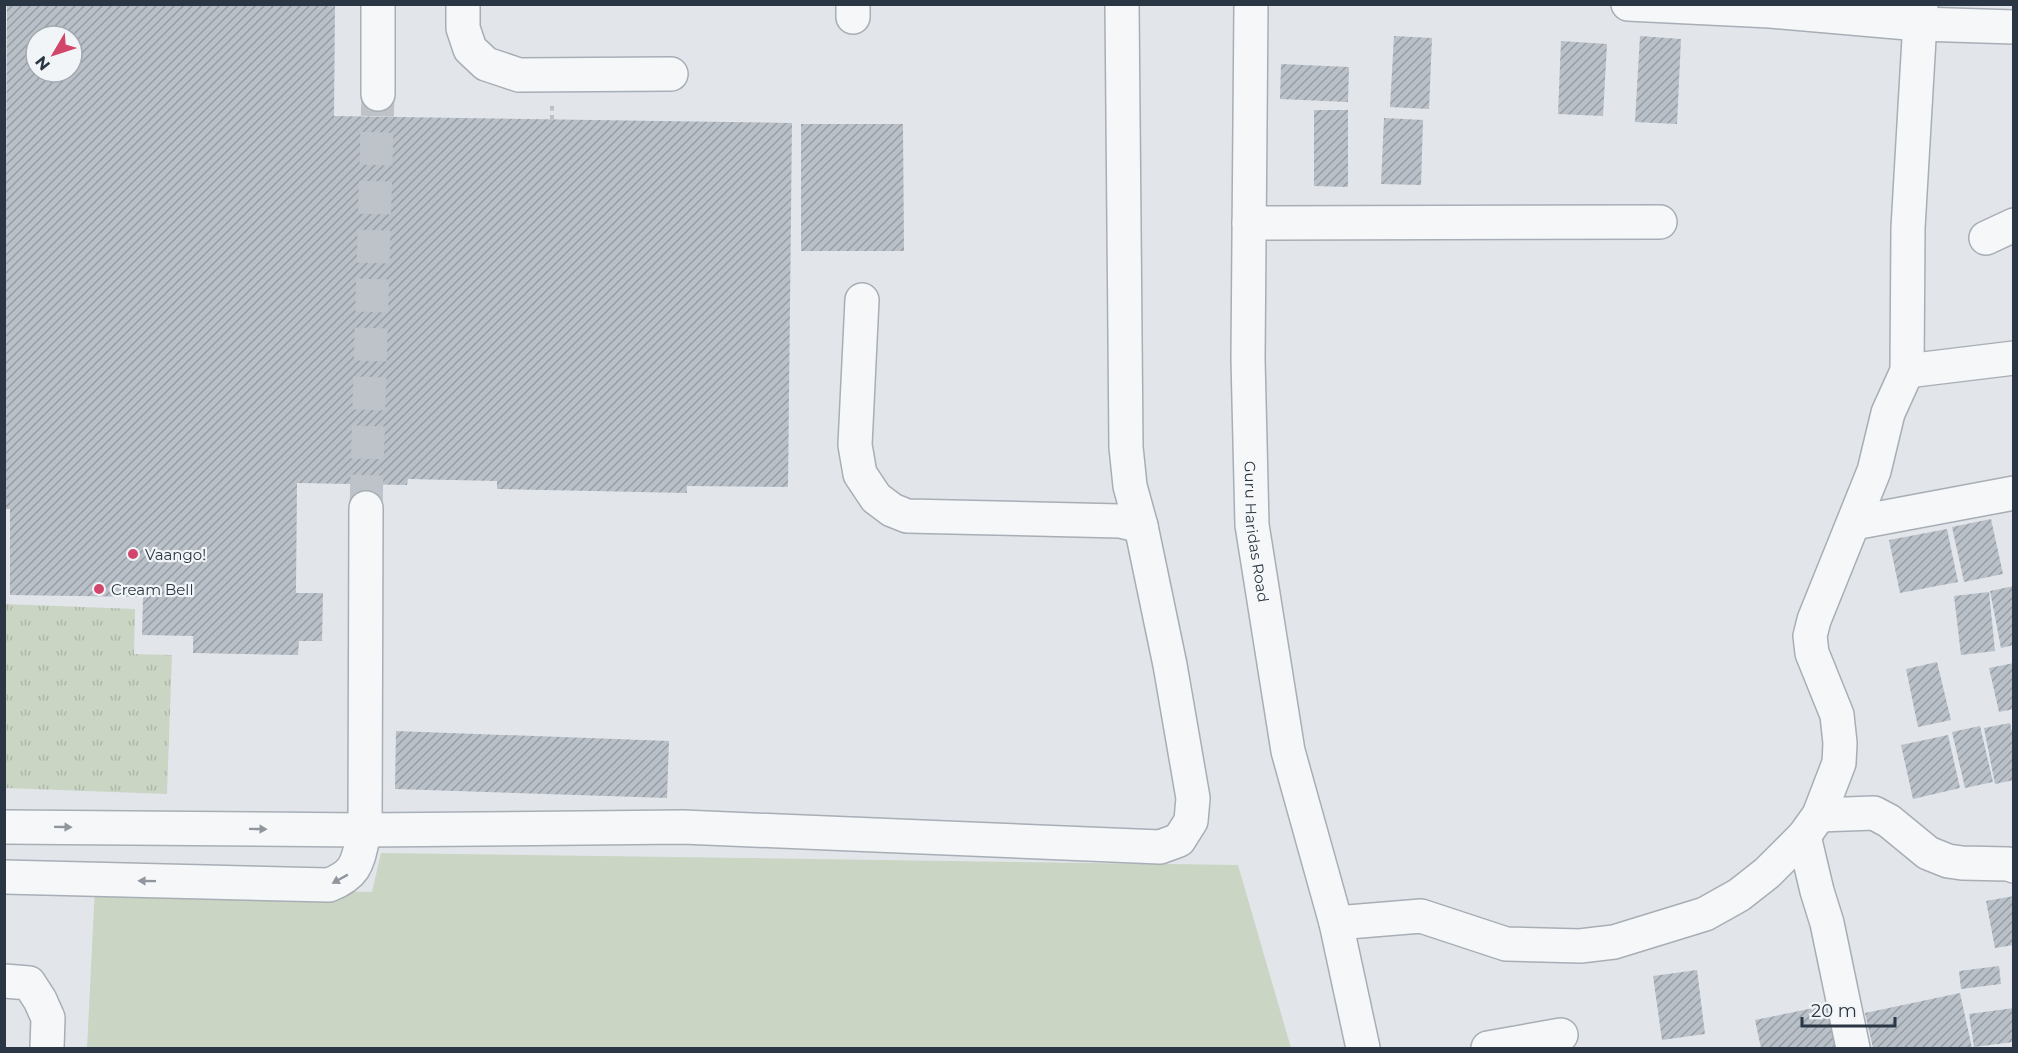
<svg xmlns="http://www.w3.org/2000/svg" width="2018" height="1053" font-family="Montserrat,sans-serif">
	<style>
		.green { fill: #cad5c3 }
		.park { fill: url(#park-tufts) }
		.building { fill: url(#building-hatch); fill-rule: evenodd }
		.lines { fill: none; stroke-linecap: round; stroke-linejoin: round }
		.minor-tunnel { stroke: #bdc3c9; stroke-width: 33; stroke-dasharray: 33 16; stroke-linecap: butt }
		.minor-casing { stroke: #a7aeb5; stroke-width: 36 }
		.path { stroke: #bcc1c6; stroke-width: 4; stroke-dasharray: 4.5 4.5; stroke-linecap: butt }
		.minor { stroke: #f5f7f9; stroke-width: 33 }
		.oneway { fill: #90969e }
		.poi-dot { fill: #d1466a; stroke: #f2f5f8; stroke-width: 2 }
		.labels { text-anchor: middle; dominant-baseline: central; stroke-width: 4.5; stroke-linejoin: round; paint-order: stroke }
		.street-label { font-size: 15px; fill: #2a3643; stroke: #f2f5f8 }
		.poi-label { font-size: 15px; fill: #2a3643; stroke: #f2f5f8; text-anchor: start }
	</style>
	<defs>
		<pattern id="park-tufts" width="24" height="20" patternUnits="userSpaceOnUse" patternTransform="scale(1.5)"><rect width="24" height="20" fill="#cad5c3"/><path d="M3 7l-1-3M5 7V3M7 7l1-3M15 17l-1-3M17 17v-4M19 17l1-3" fill="none" stroke="#aeb7a9"/></pattern>
		<pattern id="building-hatch" width="6" height="6" patternUnits="userSpaceOnUse" patternTransform="scale(1.5)"><rect width="6" height="6" fill="#b9c0c8"/><path d="M-1 1l2-2M0 6l6-6M5 7l2-2" fill="none" stroke="#979da4"/></pattern>
	</defs>
	<rect width="100%" height="100%" fill="#e2e6eb"/>
	<path class="green" d="M381 853 1238 865 1291 1048H87L95 887 372 892Z"/>
	<path class="park" d="M5 604 135 609 134 654 172 655 167 794 5 788Z"/>
	<path class="building" d="M7 4H335L334 116 792 123 788 487 687 486V493L497 489V481L408 479 407 485 297 483 296 593H323L322 641H299L298 655 193 653V636L142 635 143 597 10 595V509H4ZM36 36H72V72H36Z
		M1394 36 1432 38 1429 109 1390 107Z
		M1640 36 1681 39 1677 124 1635 122Z
		M1561 41 1607 44 1603 116 1558 114Z
		M1281 64 1349 67 1348 102 1280 99Z
		M1314 110H1348V187L1314 186Z
		M1384 118 1423 120 1421 185 1381 184Z
		M801 124H903L904 251H801Z
		M1991 519 2003 574 1964 582 1952 527Z
		M1947 529 1958 582 1900 593 1889 540Z
		M2014 586V645L2001 648 1990 591Z
		M1989 592 1995 651 1961 655 1954 596Z
		M1937 662 1951 720 1918 727 1906 669Z
		M2014 663V709L1999 712 1989 668Z
		M2010 723 2014 742V780L1995 784 1984 728Z
		M1980 726 1993 782 1965 788 1952 732Z
		M396 731 669 741 667 798 395 789Z
		M1948 735 1960 788 1913 799 1901 745Z
		M2014 896V945L1995 948 1986 901Z
		M1999 966 2001 984 1961 989 1959 971Z
		M1697 970 1705 1034 1662 1040 1653 976Z
		M1960 993 1972 1048H1873L1865 1013Z
		M1834 1004 1843 1048H1761L1755 1020Z
		M2014 1008V1042L1974 1047 1969 1014Z"/>
	<g class="lines">
		<path class="minor-tunnel" d="M366 508 378 94"/>
		<g class="minor-casing">
			<g id="minor">
				<path d="M378 4V94"/>
				<path d="M463 4V28L470 49 486 64 519 75 671 74"/>
				<path d="M853 4V17"/>
				<path id="s1" d="M1251 4 1248 359 1252 525 1288 751 1336 923 1363 1048"/>
				<path d="M1628 4 1770 11 1919 24 2014 27"/>
				<path d="M1249 223 1660 222"/>
				<path d="M1986 238 2014 225"/>
				<path d="M862 300 855 445 860 474 876 498 892 510 907 516 1120 521 1141 526"/>
				<path d="M1907 371 2014 358"/>
				<path d="M1854 523 2014 493"/>
				<path d="M1819 815 1874 813 1889 821 1928 853 1948 861 1962 863 2008 864 2014 866"/>
				<path d="M4 827 365 830 683 827 1160 847 1179 840 1191 821 1193 798 1170 665 1141 526 1130 486 1126 447 1122 4"/>
				<path d="M1804 836 1817 891 1827 923 1853 1048"/>
				<path d="M4 877 329 885C360 873 357 859 365 830L366 508"/>
				<path d="M1336 923 1421 916 1506 944 1580 946 1614 942 1705 914 1739 895 1767 873 1804 836 1819 815 1839 763 1840 743 1837 715 1812 653 1810 636 1814 620 1874 471 1888 413 1907 371 1908 228 1921 4"/>
				<path d="M4 981 29 983 40 1000 48 1018 47 1048"/>
				<path d="M1488 1048 1561 1035"/>
			</g>
		</g>
		<path class="path" d="M552 106V120"/>
		<use href="#minor" class="minor"/>
	</g>
	<defs><path id="oneway-solid" d="M-6-.8H1V-3.2L6.5 0L1 3.2V.8H-6Z" transform="scale(1.5)"/></defs>
	<g class="oneway">
		<use href="#oneway-solid" transform="translate(63 827) rotate(1)"/>
		<use href="#oneway-solid" transform="translate(258 829) rotate(1)"/>
		<use href="#oneway-solid" transform="translate(340 879) rotate(151)"/>
		<use href="#oneway-solid" transform="translate(147 881) rotate(-179)"/>
	</g>
	<g class="poi-dot">
		<circle cx="133" cy="554" r="6"/>
		<circle cx="99" cy="589" r="6"/>
	</g>
	<g class="labels">
		<g class="street-label">
			<text stroke="none"><textPath href="#s1" startOffset="528">Guru Haridas Road</textPath></text>
		</g>
		<g class="poi-label">
			<text x="145" y="554">Vaango!</text>
			<text x="111" y="589">Cream Bell</text>
		</g>
	</g>
	<rect width="2018" height="1053" fill="none" stroke="#2a3643" stroke-width="12"/>
	<g transform="translate(54 54) rotate(231)"><circle r="28" fill="#f2f5f8" stroke="#a2a9b0" stroke-width="1.5"/>
	<path d="M0-4.5L10 22L0 15L-10 22Z" fill="#d1466a"/>
	<text y="-9" font-size="16" font-weight="bold" text-anchor="middle" fill="#2a3643">N</text>
	</g>
	<path d="M1802 1017v9h93v-9" fill="none" stroke="#2a3643" stroke-width="3"/>
	<text x="1811" y="1017" font-size="18" fill="#2a3643" stroke="#f2f5f8" stroke-width="4.5" paint-order="stroke">20 m</text>
</svg>
